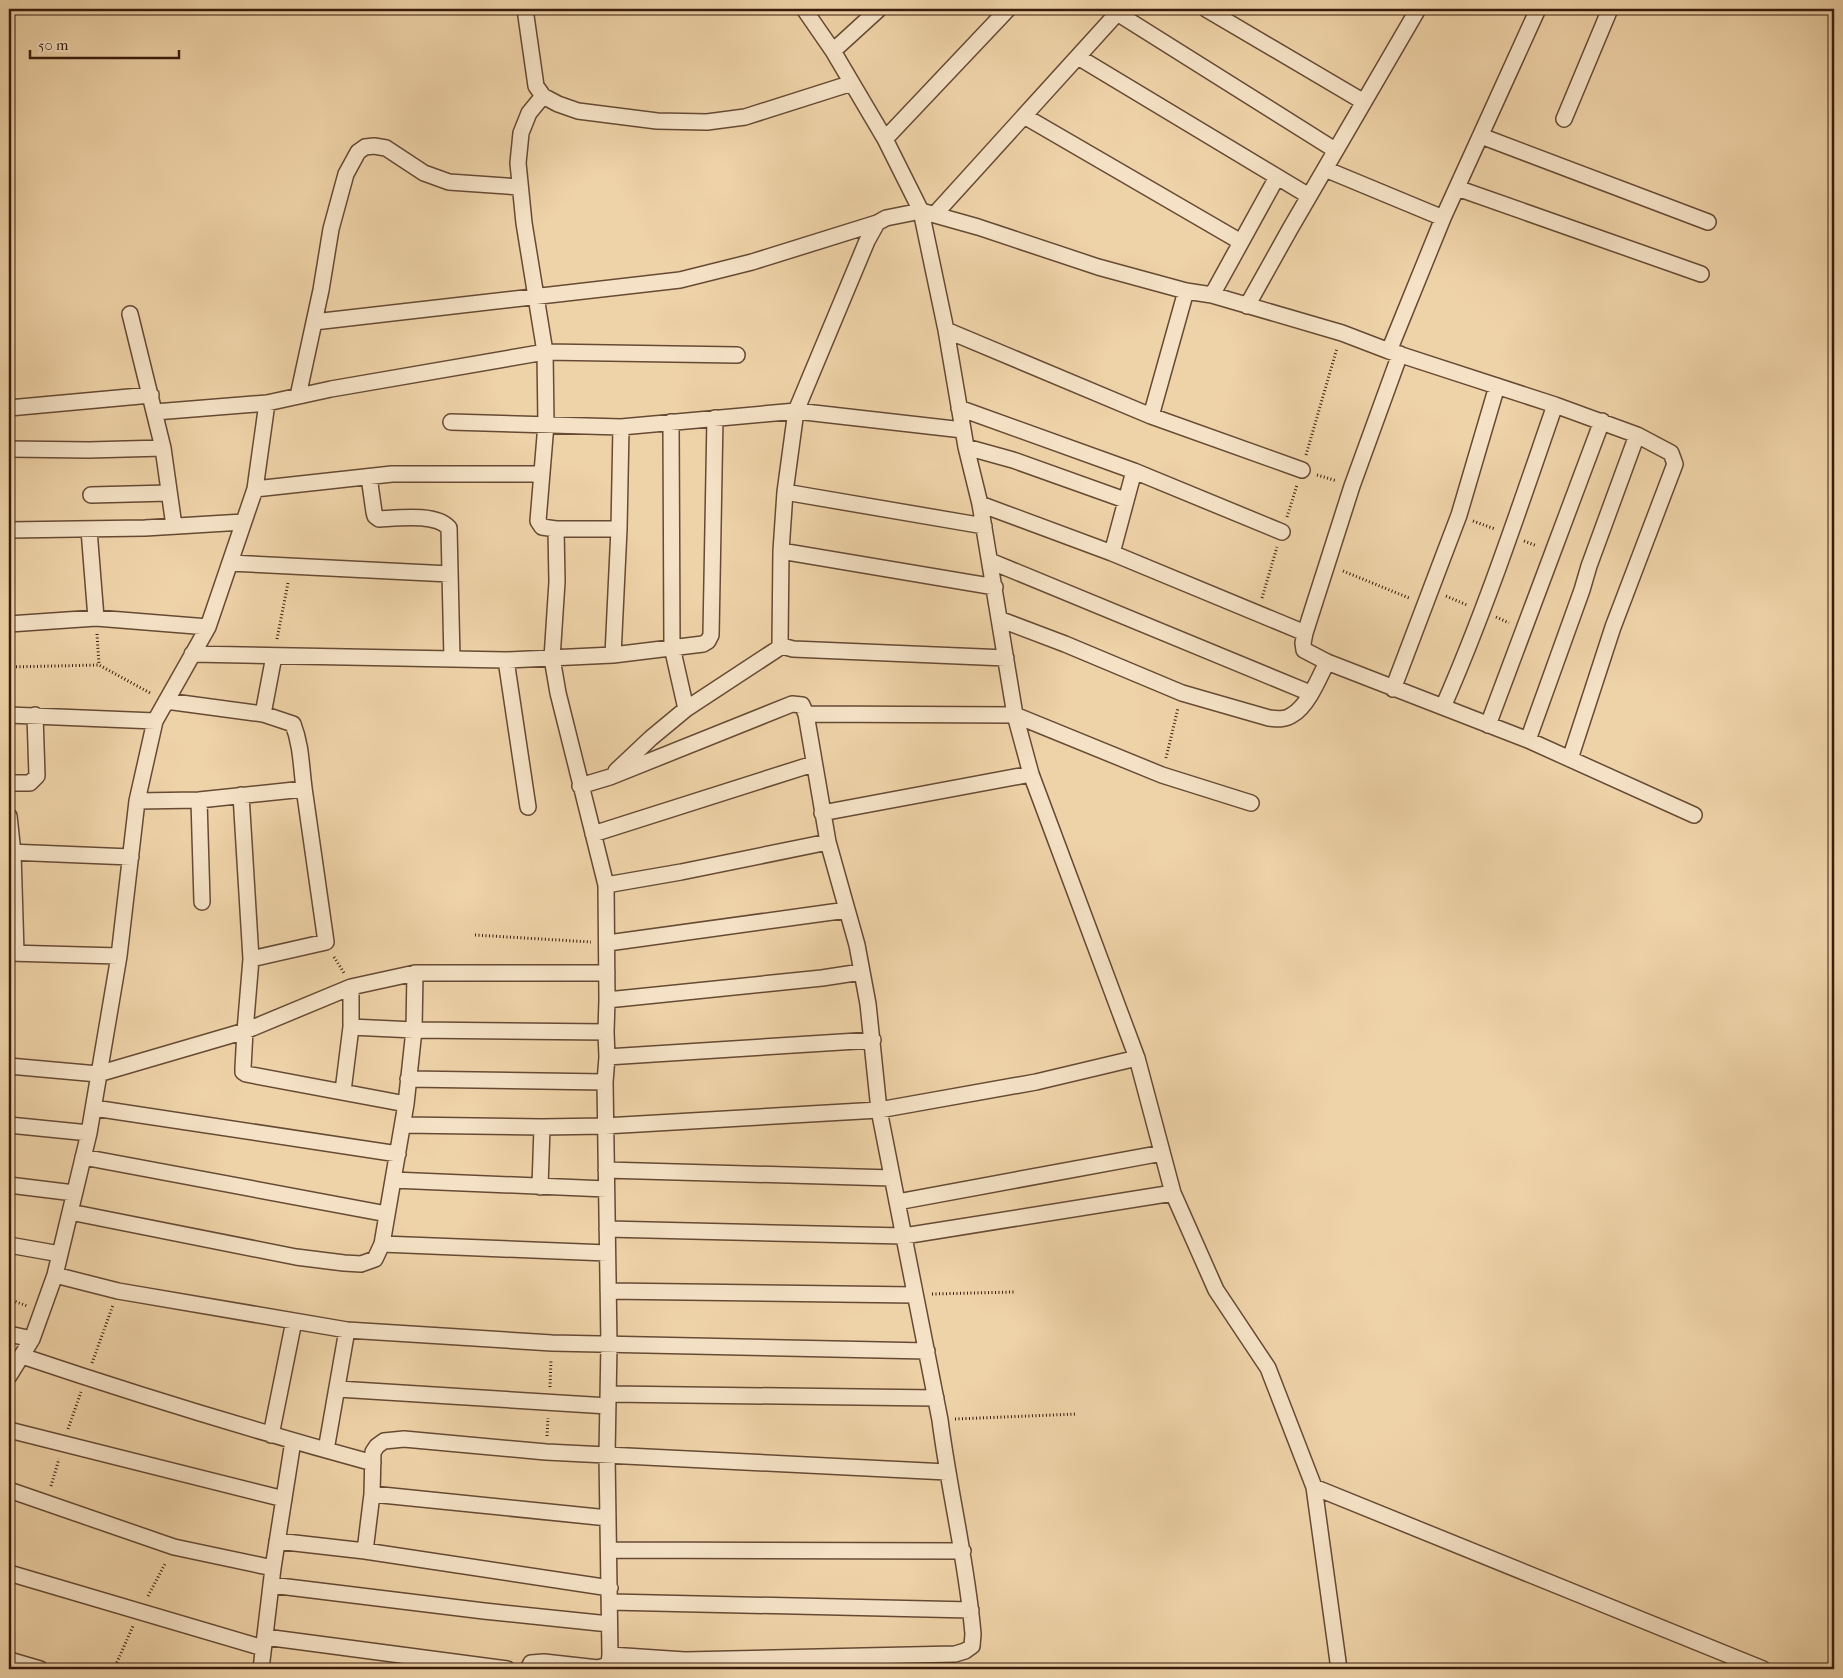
<svg xmlns="http://www.w3.org/2000/svg" width="1843" height="1678" font-family="'IM FELL French Canon',serif">
	<style>
		.lines { fill: none; stroke-linecap: round; stroke-linejoin: round }
		.street-casing { stroke: #664a34; stroke-width: 18 }
		.path { stroke: #391c0d; stroke-width: 3; stroke-dasharray: 1 2.5; stroke-linecap: butt }
		.street { stroke: #f5e2c6; stroke-width: 15 }
	</style>
	<rect width="100%" height="100%" fill="#efd3a8"/>
	<filter id="stains"><feTurbulence type="fractalNoise" baseFrequency=".004" numOctaves="4"/><feColorMatrix values="0 0 0 0 .2 0 0 0 0 .09 0 0 0 0 .02 0 0 0 .5 -.17"/></filter>
	<radialGradient id="worn" r=".72"><stop offset=".6" stop-color="#630" stop-opacity="0"/><stop offset="1" stop-color="#630" stop-opacity=".3"/></radialGradient>
	<g class="lines">
		<g class="street-casing">
			<path id="street" d="M525 9 536 86 543 96 558 104 578 111 657 121 707 122 745 117 852 83
				M804 9 833 51 885 139 921 211 978 227 1098 267 1186 291 1212 295 1342 333 1389 351 1555 405 1637 435 1589 566 1582 590 1528 740
				M1206 9 1364 102
				M1117 13 1335 150
				M833 51 879 9
				M1078 57 1309 196
				M543 96 529 113 521 133 518 163 524 223 545 352 546 424 538 521 542 527 556 529H619
				M1024 116 1241 242
				M1564 119 1610 9
				M1481 136 1708 222
				M885 139 1008 9
				M1325 169 1443 218
				M1457 188 1701 274
				M935 214 1121 9
				M1212 295 1277 177
				M1247 306 1290 229 1418 9
				M130 314 163 448 174 526
				M314 322 680 280 752 262 877 223
				M946 330 1151 416 1302 470
				M1389 351 1443 218 1538 9
				M1400 354 1352 486 1305 633 1303 643 1304 650 1327 662 1528 740 1694 815
				M298 396 321 290 331 229 346 174 358 152 365 147 374 146 386 148 424 173 449 182 520 187
				M9 408 151 395
				M959 408 1134 471 1282 532
				M155 412 267 403 331 389 545 352 737 355
				M1151 416 1186 291
				M451 422 621 427 796 411 963 430
				M671 422 672 647 686 709
				M966 447 1013 460 1125 500
				M9 449 89 450 163 448
				M369 477 374 512 375 516 379 519C398 518 436 513 449 528L452 659
				M255 489 392 474H542
				M785 492 984 526
				M91 495 169 493
				M980 504 1112 553 1305 633
				M9 530 145 528 243 522
				M89 530 96 618
				M781 551 995 587
				M1112 553 1134 471
				M990 561 1310 693
				M230 563 450 574
				M999 619 1065 644 1182 693 1269 718C1277 719 1285 720 1292 715 1308 706 1319 678 1327 662
				M9 624 96 618 208 627
				M192 654 506 660 613 655 703 644 708 641 711 635 715 418
				M613 655 619 529 621 427
				M1006 658 793 649 782 646 780 643 781 551 785 492 796 411 867 241 877 223 886 218 921 211 946 330 966 447 980 504 1015 715 1031 774 1137 1058 1173 1193 1216 1290 1268 1368 1314 1487 1763 1669
				M506 660 528 807
				M1393 689 1459 515 1497 386
				M166 701 263 714 293 724C302 747 301 770 305 795 312 844 319 893 326 942L251 959
				M1443 707C1486 609 1520 506 1555 405
				M263 714 274 656
				M806 714 1015 715 1162 775 1251 803
				M9 715 155 721
				M1488 725 1602 421
				M1570 759 1613 627 1675 464 1671 453 1637 435
				M616 771 651 738 686 709 782 646
				M9 783H30L37 776 35 715
				M580 786 610 777 792 704 802 705 806 714 828 842 857 945 868 1004 879 1110 940 1420C949 1491 967 1562 973 1634L972 1646 965 1651 955 1654 685 1660 610 1655
				M241 795 251 959 245 1031 351 987 415 973H607
				M199 800 202 902
				M137 801 199 800 304 789
				M822 813 1031 774
				M9 816 13 853 16 953
				M593 834 813 764
				M9 852 131 857
				M606 885 681 872 828 842
				M608 943 847 910
				M9 953 119 956
				M607 1000 822 978 861 972
				M351 1027 414 1030 606 1032
				M607 1057 873 1040
				M9 1066 98 1074 245 1031 243 1068V1072L246 1074 406 1104
				M408 1079 605 1082
				M343 1091 351 1027V987
				M94 1108 398 1154
				M9 1125 89 1133
				M403 1125 542 1127 605 1126 879 1110 1036 1082 1137 1058
				M83 1157 387 1214
				M606 1170 892 1178
				M393 1180 606 1189
				M9 1185 74 1193
				M540 1187 542 1127
				M897 1202 1162 1153
				M70 1212 296 1257 344 1263 361 1264 375 1259 382 1244 406 1104 414 1030 415 973
				M607 1229 904 1236 1173 1193
				M382 1244 607 1253
				M9 1245 60 1254
				M55 1275 118 1291 347 1330 552 1343 927 1351
				M608 1291 915 1295
				M9 1334 32 1339
				M22 1356C138 1395 255 1431 373 1463
				M9 1376 32 1339 55 1275 89 1133 119 956 137 801 155 721 208 627 255 489 267 403
				M338 1389 608 1406
				M609 1394 936 1398
				M9 1430 284 1499
				M271 1435 294 1321
				M326 1450 347 1330
				M1314 1487 1339 1669
				M9 1490 174 1547 273 1568
				M372 1494 608 1518
				M277 1541 365 1551 610 1588
				M609 1550 963 1551
				M365 1551 372 1494 373 1452 377 1446 384 1441 404 1439 546 1452 947 1472
				M9 1573 263 1648
				M271 1585 484 1611 609 1624
				M610 1602 971 1610
				M265 1637 507 1669
				M9 1660 40 1669
				M261 1669 273 1568 293 1441
				M528 1669 531 1663 544 1662 598 1668 605 1666 609 1663 610 1655 607 1455 609 1344 605 1082 607 1057 606 1032 607 1000 606 885 558 693 552 658 557 582 556 529"/>
		</g>
		<path class="path" d="M1306 455 1337 348
			M1317 475 1337 481
			M1287 517 1297 485
			M1473 521 1495 529
			M1524 541 1537 546
			M1343 571 1409 598
			M1446 596 1467 605
			M1262 598 1277 547
			M1496 617 1509 623
			M97 634 99 665
			M277 639 288 583
			M9 667 99 665 152 694
			M1166 758 1178 708
			M475 935 591 942
			M334 957 344 973
			M9 994 13 970
			M932 1294 1014 1292
			M9 1299 27 1306
			M92 1363 113 1305
			M550 1387 551 1360
			M955 1419 1077 1414
			M68 1429 81 1392
			M547 1436 548 1418
			M51 1486 59 1459
			M148 1596 166 1562
			M114 1669 133 1626"/>
		<use href="#street" class="street"/>
	</g>
	<rect width="1843" height="1678" fill="none" stroke="#efd3a8" stroke-width="30"/>
	<rect x="10" y="10" width="1823" height="1658" fill="none" stroke="#391c0d" stroke-width="2.5"/>
	<rect x="15" y="15" width="1813" height="1648" fill="none" stroke="#391c0d"/>
	<path d="M30 50v8h149v-8" fill="none" stroke="#391c0d" stroke-width="2.5"/>
	<text x="38" y="50" font-size="15" fill="#391c0d" stroke="#f5e2c6" stroke-width="4" paint-order="stroke">50 m</text>
	<rect width="100%" height="100%" filter="url(#stains)"/>
	<rect width="100%" height="100%" fill="url(#worn)"/>
</svg>
